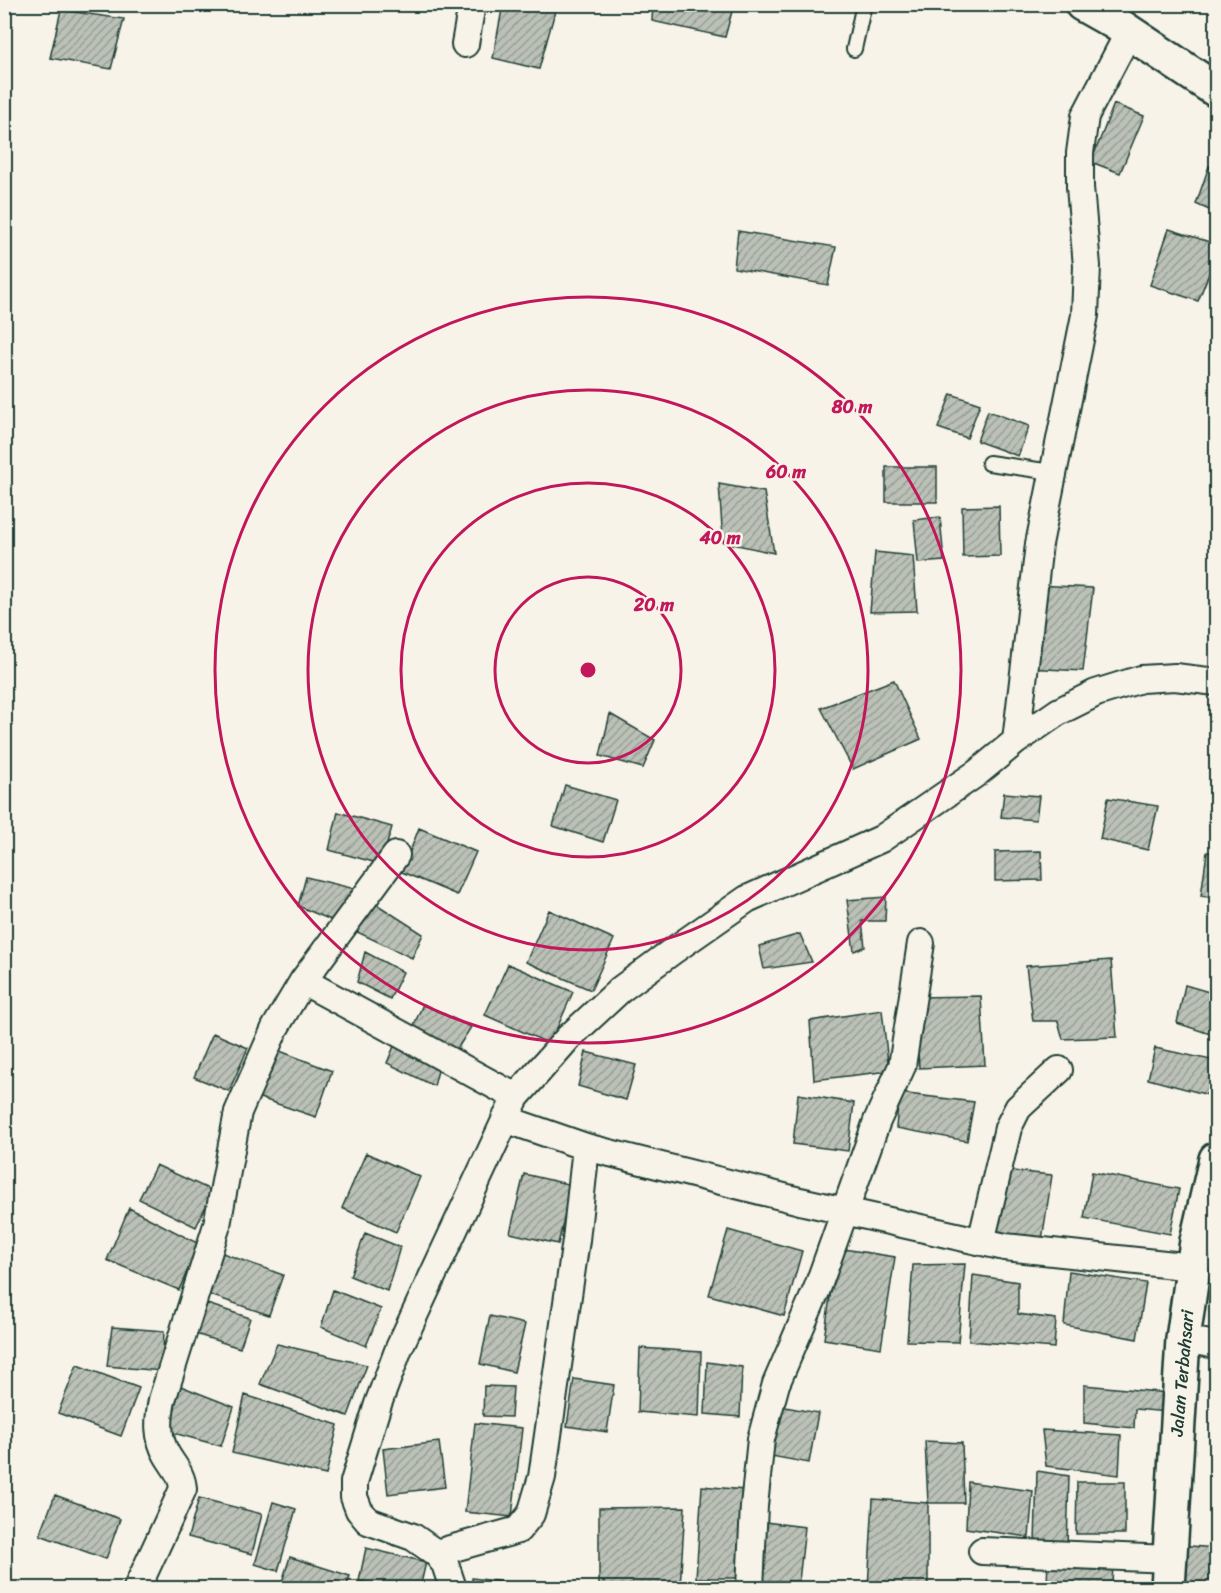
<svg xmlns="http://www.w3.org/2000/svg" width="1221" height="1593" font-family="Sriracha,sans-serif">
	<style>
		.building { fill: url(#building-hatch); stroke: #1f3d34; stroke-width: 1.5 }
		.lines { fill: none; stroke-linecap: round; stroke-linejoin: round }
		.lane-casing { stroke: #1f3d34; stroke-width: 18 }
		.street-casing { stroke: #1f3d34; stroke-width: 30 }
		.secondary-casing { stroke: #1f3d34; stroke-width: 38 }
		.lane { stroke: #f7f3e8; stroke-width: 14 }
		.street { stroke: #f7f3e8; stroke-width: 26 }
		.secondary { stroke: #f7f3e8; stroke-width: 33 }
		.ring { fill: none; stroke: #c2185b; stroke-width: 3 }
		.labels { text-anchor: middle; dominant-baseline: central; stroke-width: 5; stroke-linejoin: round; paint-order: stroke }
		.street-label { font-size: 18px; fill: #1f3d34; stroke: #f7f3e8 }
		.centre { fill: #c2185b; stroke: #f7f3e8; stroke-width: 3 }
		.ring-label { font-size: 18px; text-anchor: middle; font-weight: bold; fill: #c2185b; stroke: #f7f3e8; stroke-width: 5; stroke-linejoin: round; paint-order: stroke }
	</style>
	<defs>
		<pattern id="building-hatch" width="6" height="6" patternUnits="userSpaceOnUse" patternTransform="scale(1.5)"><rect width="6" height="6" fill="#bbc1b6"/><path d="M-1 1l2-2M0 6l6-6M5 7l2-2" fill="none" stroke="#979e95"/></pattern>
	</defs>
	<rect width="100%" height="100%" fill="#f7f3e8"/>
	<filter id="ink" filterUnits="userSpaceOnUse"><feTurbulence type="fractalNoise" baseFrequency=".0167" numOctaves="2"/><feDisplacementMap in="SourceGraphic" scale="12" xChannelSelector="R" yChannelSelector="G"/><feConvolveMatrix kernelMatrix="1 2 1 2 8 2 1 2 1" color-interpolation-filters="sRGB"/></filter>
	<g filter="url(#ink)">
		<path class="building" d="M503 4 556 8 539 69 493 58Z
			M653 4H734L725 37 652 21Z
			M61 10 124 19 111 69 50 58Z
			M1114 104 1144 116 1120 173 1091 162Z
			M1209 166 1216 170V213L1196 204Z
			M1169 229 1216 244V256L1198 301 1150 285Z
			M738 231 836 247 828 285 734 268Z
			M951 394 980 404 967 438 938 428Z
			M988 411 1029 426 1018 456 977 441Z
			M886 467H937V502H886Z
			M719 484 764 492 774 553 723 542Z
			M999 506 1000 556 963 557 962 507Z
			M940 517 944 561 918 563 914 520Z
			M875 552 913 556 917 611 870 612Z
			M1037 585 1093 588 1083 671 1027 668Z
			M1214 596H1216V631H1213Z
			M894 680 921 739 853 769 821 708Z
			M610 714 655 740 643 768 600 756Z
			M565 785 616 800 603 842 553 826Z
			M1004 793 1039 796 1036 820 1001 817Z
			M1108 798 1158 806 1148 850 1100 839Z
			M338 812 392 827 381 864 329 850Z
			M419 828 476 852 457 895 402 872Z
			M1041 851 1042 880 995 881V852Z
			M1207 852H1216V898L1201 896Z
			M306 877 355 889 343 925 298 906Z
			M886 897 885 921H862L865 947 854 951 847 900Z
			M370 900 423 934 412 958 355 931Z
			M549 910 614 939 591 990 526 962Z
			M800 934 812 962 764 969 759 946Z
			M365 952 403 972 390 999 357 982Z
			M1111 960 1117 1037 1063 1039 1058 1021H1033L1026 966Z
			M508 964 573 992 550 1044 485 1015Z
			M1185 985 1216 994V1036L1177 1023Z
			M981 996 985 1065 919 1068 915 997Z
			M423 1004 471 1027 454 1054 411 1032Z
			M882 1010 889 1071 814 1080 810 1021Z
			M213 1033 248 1048 229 1091 194 1077Z
			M395 1044 440 1063 434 1086 387 1063Z
			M272 1048 332 1071 316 1117 254 1096Z
			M1155 1048 1216 1061V1097L1148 1079Z
			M586 1052 636 1065 626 1100 578 1086Z
			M899 1093 974 1102 967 1141 896 1128Z
			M798 1094 854 1103 848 1151 793 1144Z
			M366 1153 420 1177 396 1232 342 1208Z
			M156 1165 213 1191 196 1227 139 1199Z
			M1002 1170 1052 1175 1042 1240 996 1237Z
			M1092 1172 1179 1189 1170 1234 1084 1218Z
			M524 1174 572 1185 558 1244 510 1233Z
			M129 1208 199 1244 179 1290 107 1260Z
			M728 1230 802 1251 784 1316 709 1295Z
			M365 1233 400 1247 387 1291 350 1276Z
			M837 1248 895 1257 881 1348 824 1339Z
			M217 1251 283 1275 269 1315 207 1294Z
			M965 1264 958 1342 907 1341 913 1265Z
			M1069 1271 1146 1283 1137 1339 1064 1325Z
			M973 1275 1018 1282V1314L1056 1319 1054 1348 969 1341Z
			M333 1290 381 1309 366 1346 321 1327Z
			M195 1300 250 1318 240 1348 186 1331Z
			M490 1316 525 1324 514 1372 480 1364Z
			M112 1327 164 1331 162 1371 107 1366Z
			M277 1344 367 1365 348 1416 260 1384Z
			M640 1348 701 1352 699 1417 638 1412Z
			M707 1362 742 1367 740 1417 705 1414Z
			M77 1365 139 1388 121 1436 58 1413Z
			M574 1379 614 1385 607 1432 567 1426Z
			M178 1385 234 1407 221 1446 170 1432Z
			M1084 1385 1168 1393 1167 1412 1135 1409 1134 1428 1084 1423Z
			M484 1386 513 1387 511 1417 483 1416Z
			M245 1395 338 1425 326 1475 232 1453Z
			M780 1406 818 1413 809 1463 771 1456Z
			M475 1423 522 1428 512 1517 465 1512Z
			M1042 1430 1121 1435 1119 1475 1046 1466Z
			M925 1441 962 1443 964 1503H928Z
			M439 1442 445 1487 388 1494 383 1449Z
			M1037 1471 1069 1476 1067 1548 1035 1544Z
			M968 1482 1033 1491 1029 1537 966 1528Z
			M1077 1482H1125V1534H1076Z
			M702 1486 744 1490 739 1578H696Z
			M55 1495 120 1519 106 1559 40 1535Z
			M199 1498 262 1514 252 1554 188 1537Z
			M873 1499 928 1503V1588H868Z
			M273 1502 296 1509 278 1571 255 1564Z
			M685 1507 680 1588H599V1508Z
			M765 1522 805 1527 799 1581H759Z
			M1177 1545 1216 1548V1588H1175Z
			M366 1548 426 1562 420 1588H390L359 1581Z
			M1048 1556 1113 1560 1112 1588H1047Z
			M290 1557 350 1576 346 1588H280Z
			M472 1578 518 1584V1588H472Z"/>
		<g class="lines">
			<g class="lane-casing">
				<path id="lane" d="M854 49 864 4
					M989 463 1052 472"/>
			</g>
			<g class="street-casing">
				<path id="street" d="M465 44 472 4
					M1016 741 1039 544 1085 315 1087 266 1080 187V153L1085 116 1129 32
					M303 981 516 1097
					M505 1119 586 1147 800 1201 1005 1247 1193 1267
					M981 1242 1008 1128 1018 1108 1059 1070
					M1183 1339 1216 1345
					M982 1551 1170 1559
					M436 1553 518 1530 531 1514 542 1477 576 1240 586 1147
					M137 1588 183 1489C182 1474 174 1467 167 1455 157 1438 158 1420 162 1400L217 1225 238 1112 275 1028 303 981 396 855
					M453 1588 445 1564 436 1553 413 1537 368 1521 359 1510 354 1497V1482L378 1404 399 1348 516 1097 568 1038 621 989 674 950 747 899 881 839 977 773 1016 741 1058 712 1096 693 1141 679 1175 677 1216 682
					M750 1588 754 1506 761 1439 776 1384 817 1289 877 1121 902 1066 921 943"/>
			</g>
			<g class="secondary-casing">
				<path id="secondary" d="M1082 4 1114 22 1216 90
					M1168 1588 1183 1339 1197 1241 1216 1159"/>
			</g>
			<use href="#lane" class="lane"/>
			<use href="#street" class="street"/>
			<use href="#secondary" class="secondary"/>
		</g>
	</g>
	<g class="ring">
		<circle cx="588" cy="670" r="93"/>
		<circle cx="588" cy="670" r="187"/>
		<circle cx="588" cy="670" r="280"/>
		<circle cx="588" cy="670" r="373"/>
	</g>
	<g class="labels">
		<g class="street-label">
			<text transform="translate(1182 1373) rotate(-85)">Jalan Terbahsari</text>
		</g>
	</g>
	<circle cx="588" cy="670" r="9" class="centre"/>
	<g class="ring-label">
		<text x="852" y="413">80 m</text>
		<text x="786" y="478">60 m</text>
		<text x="720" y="544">40 m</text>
		<text x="654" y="611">20 m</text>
	</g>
	<rect width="1221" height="1593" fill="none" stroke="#f7f3e8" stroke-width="24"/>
	<rect x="12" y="12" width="1197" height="1569" fill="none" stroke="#1f3d34" stroke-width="2" filter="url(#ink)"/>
</svg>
